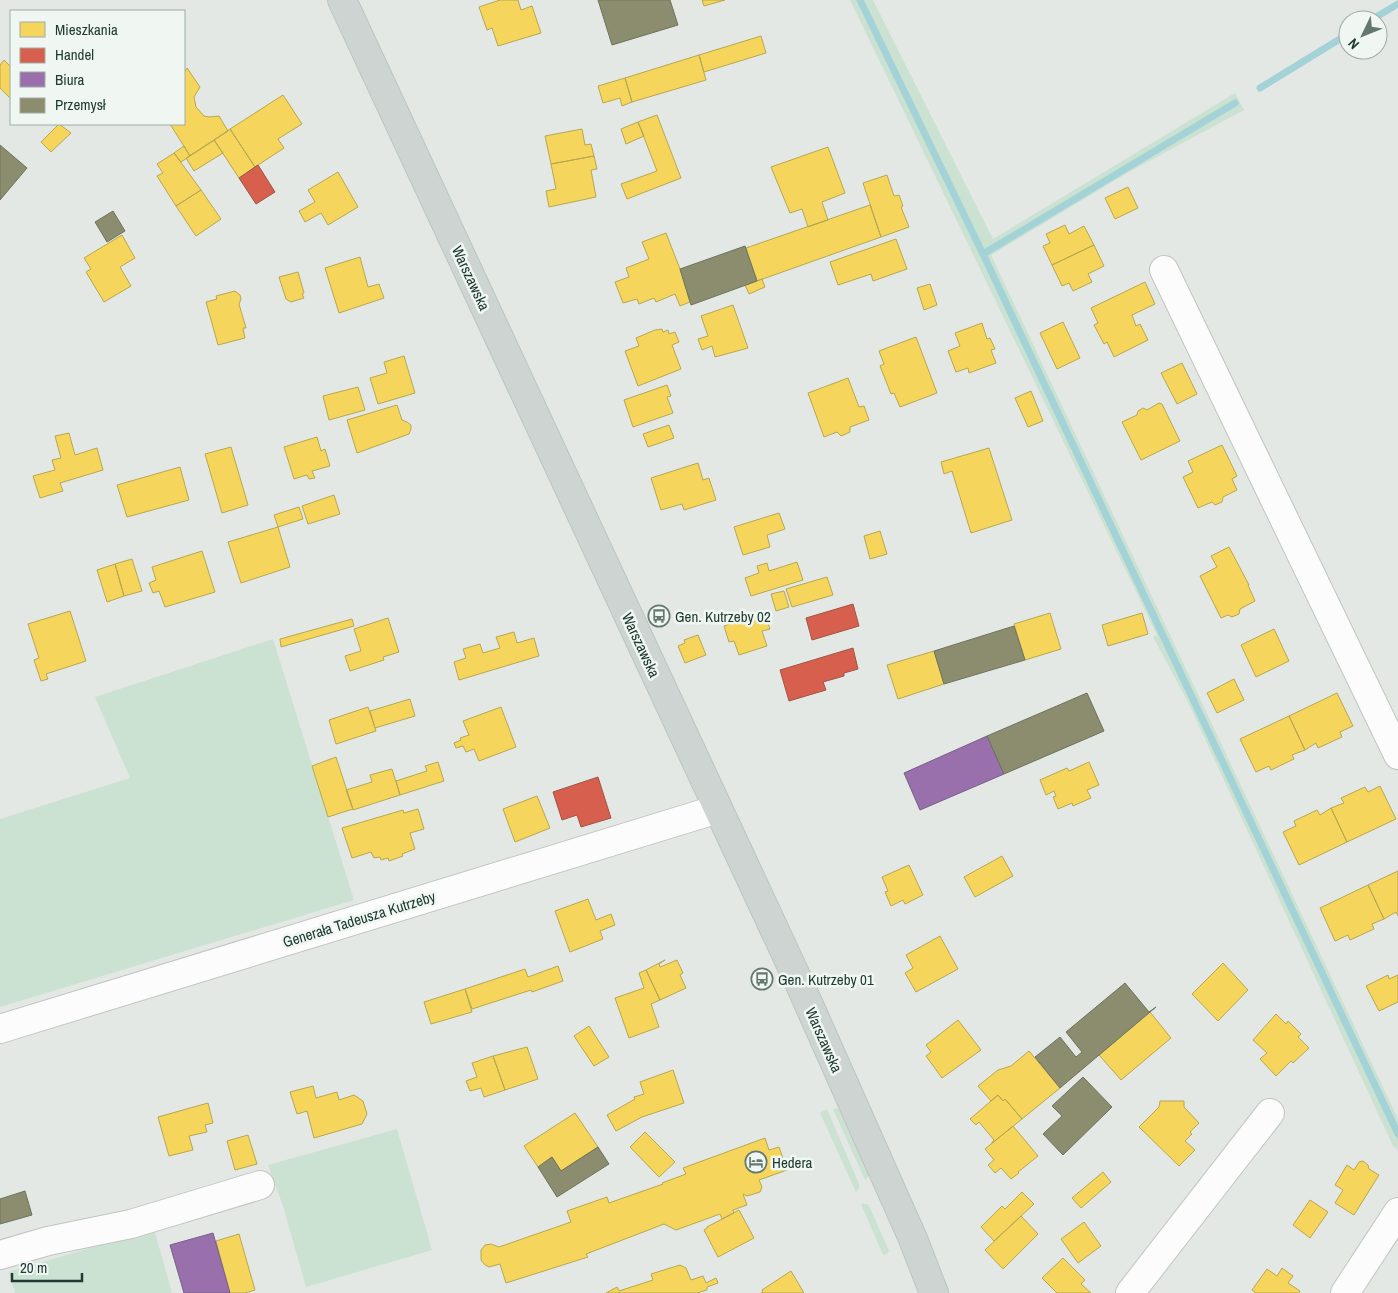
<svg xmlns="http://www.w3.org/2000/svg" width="1398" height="1293" font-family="'Archivo Narrow',sans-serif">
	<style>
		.green { fill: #cbe1d1 }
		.homes { fill: #f6d55c; stroke: #b6a750 }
		.shops { fill: #d6604d; stroke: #9f5545 }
		.offices { fill: #9970ab; stroke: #756087 }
		.industry { fill: #8c8c6e; stroke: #6c745c }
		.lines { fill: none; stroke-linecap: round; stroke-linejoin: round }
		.stream { stroke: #a3d2d7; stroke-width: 7 }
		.minor-casing { stroke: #c0c5c2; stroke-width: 30 }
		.major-casing { stroke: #bbc5c1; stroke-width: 30 }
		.minor { stroke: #fbfcfb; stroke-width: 28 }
		.major { stroke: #cdd4d2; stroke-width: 28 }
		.labels { text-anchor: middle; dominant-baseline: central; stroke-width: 5; stroke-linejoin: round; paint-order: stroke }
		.street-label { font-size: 15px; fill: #203b33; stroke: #f0f7f3 }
		.poi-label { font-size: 15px; fill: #203b33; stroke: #f0f7f3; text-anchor: start }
	</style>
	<rect width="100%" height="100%" fill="#e3e8e5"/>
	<path class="green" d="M850 0H873L993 239 1235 93 1244 110 1127 173 991 255 1398 1119V1150L1393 1146 1187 700 1153 637 1157 635Z
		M273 639 354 900 0 1007V819L130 778 95 697Z
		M837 1108 842 1112 870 1175 865 1180 833 1109Z
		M827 1109 859 1184V1188L856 1192 820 1113Z
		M397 1129 432 1250 306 1287 283 1206 268 1165Z
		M861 1204H867L870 1208 889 1251 887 1254 883 1255Z
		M154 1229 172 1293H15L9 1272Z"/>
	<path class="homes" d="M500 0H518L521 10 532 6 541 33 498 46 492 28 487 30 479 7Z
		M702 0H725L704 6Z
		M761 36 766 53 704 72 699 55Z
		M699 55 706 80 632 102 625 78Z
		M4 60 11 67V99L0 88V65Z
		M187 68 200 87 194 97 196 107 204 116 209 117 219 116 228 131 190 156 170 124H184V72Z
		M625 78 632 102 622 106 620 98 603 103 598 86Z
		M283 95 302 124 278 139 284 148 255 167 230 129Z
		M657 115 681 178 627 199 621 184 657 171 638 122Z
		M638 122 644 136 626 144 621 129Z
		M59 124 71 133 51 152 41 142Z
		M230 129 255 167 239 178 214 140Z
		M582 129 585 145 591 144 594 156 551 164 545 136Z
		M214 140 223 153 194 171 186 158Z
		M184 146 190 156 181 162 174 153Z
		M828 147 845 193 822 202 828 220 808 227 802 209 790 213 771 167Z
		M174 153 201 190 176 206 157 176 163 173 157 164Z
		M594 156 597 169 591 170 596 197 549 207 546 191 556 189 551 164Z
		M338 172 358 207 328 225 321 213 305 222 299 211 315 202 308 190Z
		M887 175 894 196 899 195 903 206 901 207 909 227 881 237 863 183Z
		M1128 187 1138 208 1115 219 1105 198Z
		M201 190 221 219 196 236 176 206Z
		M870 205 881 237 757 281 746 248Z
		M1065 225 1069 234 1084 226 1094 245 1052 265 1043 246 1050 243 1046 234Z
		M666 233 680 269 690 302 680 306 675 294 656 302 654 298 639 304 637 299 623 303 615 282 629 277 626 268 649 259 642 242Z
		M122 235 135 258 120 267 131 286 104 302 86 272 91 269 84 258Z
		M896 239 907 269 873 281 871 274 838 285 830 262Z
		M1094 245 1104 266 1088 274 1092 282 1073 291 1069 283 1062 286 1052 265Z
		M360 257 368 287 379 284 384 298 339 313 325 268Z
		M298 272 304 293 302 294 304 298 291 302 286 299 279 277Z
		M762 279 765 287 749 294 745 285Z
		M1145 282 1155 304 1132 315 1136 326 1140 324 1148 340 1114 357 1107 342 1104 344 1094 325 1098 323 1091 308Z
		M930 284 937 305 924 310 917 288Z
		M235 291 240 295 241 299 239 304 246 328H243L245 338 218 345 206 302 217 299 216 296Z
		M733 305 748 348 715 357 712 346 702 350 698 339 708 336 701 316Z
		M1063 322 1080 358 1057 369 1040 333Z
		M982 323 987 339 990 338 995 349 991 350 996 363 969 373 968 368 956 372 948 351 960 346 955 333Z
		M662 329 663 332 668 330 669 334 675 332 679 342 672 345 681 369 638 386 625 351 639 346 636 338 655 330Z
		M916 337 937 393 900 407 894 393 891 394 880 366 884 364 879 351Z
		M404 356 415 393 378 404 370 378 387 373 384 362Z
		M1182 363 1197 394 1177 404 1161 373Z
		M848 378 859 407 864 406 869 420 850 427V432L841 436 837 432 824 437 808 393Z
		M667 385 671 396 667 397 673 413 633 427 624 400Z
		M358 387 365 410 329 420 323 396Z
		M1031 391 1043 421 1028 427 1015 398Z
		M1159 403 1162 404 1180 441 1141 460 1122 422 1137 415 1138 411 1143 408 1147 410Z
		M397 405 402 420 407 422 411 425V429L409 434 357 453 347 420Z
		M669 425 674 438 648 447 643 434Z
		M69 433 75 455 97 448 103 470 60 483 63 491 40 498 33 476 55 470 52 460 61 458 55 436Z
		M317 437 321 451 325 449 330 466 312 471 315 478 309 479 307 475 294 479 284 447Z
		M1222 445 1237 476 1232 479 1237 490 1223 497 1222 502 1215 505 1212 502 1198 508 1183 477 1193 472 1188 461Z
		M231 447 248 505 222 513 205 454Z
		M989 448 1012 520 971 533 952 471 944 474 941 462Z
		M698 463 703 480 709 478 716 500 684 510 682 504 661 510 651 478Z
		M180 467 189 500 127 517 117 485Z
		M334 495 340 514 308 524 302 506Z
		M299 507 303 519 278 527 274 515Z
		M779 513 785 529 767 535 770 547 743 555 734 527Z
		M278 527 290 567 241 583 228 542Z
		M880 531 887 554 870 559 864 536Z
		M1229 547 1249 585H1248L1255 601 1240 609 1239 614 1232 617 1228 615 1221 618 1200 576 1217 567 1211 556Z
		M202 551 215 592 165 607 159 591 153 593 149 583 156 580 152 567Z
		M132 559 142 591 124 596 115 564Z
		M797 562 803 580 751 596 745 578 759 573 757 566 767 563 769 571Z
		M115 564 124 596 107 602 97 570Z
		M827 577 833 595 792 607 786 589Z
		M784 591 789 607 776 611 771 594Z
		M70 611 86 661 46 674 48 679 41 681 34 660 39 658 28 624Z
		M764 612 770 629 762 631 767 646 739 655 734 641 729 642 724 626Z
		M1050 613 1061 649 1025 660 1014 624Z
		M1142 613 1148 634 1108 646 1102 625Z
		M388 618 399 652 383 657 384 660 350 671 345 656 361 651 354 629Z
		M352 619 354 626 281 647 280 639Z
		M1274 629 1289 661 1256 677 1241 645Z
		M514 632 517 643 534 638 539 656 459 680 454 662 466 658 463 649 480 644 483 653 500 648 496 637Z
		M698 635 706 655 685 663 678 646 685 643 684 640Z
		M934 651 944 684 898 699 887 665Z
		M1234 679 1244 700 1217 713 1207 693Z
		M1337 693 1353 726 1340 732 1342 737 1318 748 1316 743 1305 750 1289 716Z
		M410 699 415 716 375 728 370 711Z
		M368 707 376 731 336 744 329 720Z
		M501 707 516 747 479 761 474 749 466 752 463 746 456 748 454 743 461 740 460 738 469 735 463 721Z
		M1289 716 1305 750 1292 755 1294 759 1271 770 1269 766 1256 772 1240 739Z
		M336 757 353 809 328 817 312 766Z
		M438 762 444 781 400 795 396 781 427 771 425 766Z
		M1089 762 1099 785 1087 790 1091 798 1073 806 1072 803 1058 809 1053 797 1056 796 1054 791 1046 795 1040 780 1067 768 1069 771Z
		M392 769 400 795 353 810 346 790 372 782 370 775Z
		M1380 786 1396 819 1347 842 1331 808 1344 803 1341 798 1365 787 1368 792Z
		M537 796 550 828 515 842 503 809Z
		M1331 808 1347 842 1299 865 1283 832 1296 826 1294 821 1317 810 1320 815Z
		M418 809 424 829 410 833 415 849 402 854 403 856 389 861 388 858 381 860 380 857 374 858 371 852 352 858 342 828 403 810 404 813Z
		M1002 856 1013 876 975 897 964 877Z
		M909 865 923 895 905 904 903 900 891 906 885 892 888 891 882 877Z
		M1398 871V916L1396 912 1384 919 1368 885Z
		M1368 885 1384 919 1372 924 1374 929 1350 940 1348 935 1335 941 1320 908Z
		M588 899 596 920 611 914 615 925 600 931 603 939 570 952 555 911Z
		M940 936 958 969 916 992 905 973 913 968 906 955Z
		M665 960 659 964 660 967 677 960 683 973 680 975 686 988 660 1000 646 970Z
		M1223 963 1248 990 1218 1021 1192 994Z
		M558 966 563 981 532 992 531 990 472 1009 465 989 525 969 528 977Z
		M646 970 660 1000 651 1004 659 1027 629 1038 615 998 644 988 639 973Z
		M1388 975 1389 979 1398 975V1002L1379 1011 1366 986Z
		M465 989 472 1012 431 1024 424 1002Z
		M1150 1012 1171 1038 1121 1080 1099 1055Z
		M1276 1014 1286 1024 1288 1021 1301 1034 1298 1037 1309 1048 1293 1063 1291 1061 1276 1076 1260 1059 1267 1053 1253 1040Z
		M958 1020 981 1050 942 1078 926 1056 931 1052 926 1045Z
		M589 1026 609 1057 594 1066 574 1036Z
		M527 1047 538 1079 505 1090 493 1056Z
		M1029 1051 1060 1088 1022 1119 1005 1099 1003 1101 998 1095 991 1101 978 1086 998 1070 1011 1066Z
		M493 1056 505 1090 484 1097 481 1088 470 1091 466 1081 477 1077 472 1063Z
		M673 1070 684 1103 642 1117 616 1131 607 1115 635 1099 634 1097 644 1094 640 1082Z
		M313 1086 316 1098 337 1092 339 1100 354 1095 363 1101 367 1114 362 1124 314 1138 307 1111 297 1114 290 1092Z
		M998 1095 1003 1101 1005 1099 1022 1119 991 1144 994 1140 979 1122 976 1125 970 1119Z
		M1160 1101H1184V1107L1199 1123 1190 1132 1192 1134 1185 1141 1195 1150 1179 1166 1139 1127 1159 1107Z
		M208 1103 213 1123 205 1125 207 1132 189 1136 193 1150 169 1156 158 1117Z
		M575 1113 598 1147 561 1171 552 1157 538 1167 524 1146Z
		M1013 1126 1038 1156 1018 1172 1019 1173 1011 1179 1001 1168 995 1173 988 1165 994 1160 985 1149Z
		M645 1132 675 1162 659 1177 630 1147Z
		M248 1135 257 1164 235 1170 227 1141Z
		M765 1138 769 1150 779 1147 787 1170 759 1180 762 1187 760 1192 747 1196 743 1194 747 1205 733 1210 734 1213 722 1219 720 1214 676 1230 664 1224 586 1254 588 1257 506 1283 500 1264 489 1267 485 1265 481 1260V1250L485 1245 491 1244 499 1247 571 1222 567 1211 607 1197 609 1203 663 1184 662 1183 686 1174 683 1168Z
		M1363 1161 1368 1165 1369 1169 1379 1175 1354 1215 1335 1203 1343 1190 1335 1185 1347 1165 1354 1170 1359 1162Z
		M1103 1172 1111 1182 1081 1208 1072 1198Z
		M1022 1192 1034 1204 994 1241 981 1227 1002 1206 1005 1209Z
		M1310 1200 1328 1212 1310 1238 1293 1225Z
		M739 1210 754 1238 718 1257 704 1230 707 1228V1227Z
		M1021 1216 1038 1234 1003 1269 985 1250Z
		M1084 1222 1101 1246 1078 1263 1061 1239Z
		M239 1234 255 1290 245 1293H230L216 1241Z
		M1063 1258 1085 1280 1081 1284 1091 1293H1057L1042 1278Z
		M680 1265 686 1268 691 1280 703 1276 706 1283 716 1278 718 1283 707 1287V1290L697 1293H606L617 1287 619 1291 653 1280 651 1274Z
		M1282 1268 1293 1276 1288 1283 1300 1291 1299 1293H1256L1252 1290 1267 1269 1277 1276Z
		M791 1271 804 1293H761L763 1292 762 1290Z"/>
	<path class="shops" d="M258 165 275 192 256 204 239 178Z
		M853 604 859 626 812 640 806 618Z
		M853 648 858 669 844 673V676L823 682 826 690 789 701 780 670Z
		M598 777 611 818 581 827 577 815 562 820 553 792Z"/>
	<path class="offices" d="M987 736 1004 774 920 810 904 773Z
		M213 1233 230 1293H184L170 1245Z"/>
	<path class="industry" d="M598 0H670L678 25 612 45Z
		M0 145 27 168 0 200Z
		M113 211 125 231 107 242 95 222Z
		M745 246 757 281 691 305 680 269Z
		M1014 626 1025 660 944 684 934 651Z
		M1087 693 1104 731 1004 774 987 736Z
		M1125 983 1149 1012 1156 1007 1060 1088 1035 1057 1060 1037 1076 1057 1082 1052 1066 1032Z
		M1083 1077 1112 1107 1063 1155 1043 1134 1062 1116 1052 1106Z
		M598 1147 609 1164 557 1197 538 1167 552 1157 561 1171Z
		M25 1191 32 1215 0 1224V1199Z"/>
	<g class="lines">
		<path class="stream" d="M860 0 983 254 1398 1134
			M1371 20 1398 4
			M1260 88 1348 34
			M983 254 1235 103"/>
		<g class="minor-casing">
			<path id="minor" d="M1164 270 1398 755
				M0 1029 718 809
				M0 1255 48 1241 131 1224 260 1185
				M1130 1293 1270 1113
				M1345 1293 1398 1212"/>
		</g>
		<g class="major-casing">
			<path id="major" d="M342 0 797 978 913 1239 934 1293"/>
		</g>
		<use href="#minor" class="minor"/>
		<use href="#major" class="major"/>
	</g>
	<defs>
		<g id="bus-ring" transform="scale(1.125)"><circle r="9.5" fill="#f0f7f3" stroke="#647871" stroke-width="1.5"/><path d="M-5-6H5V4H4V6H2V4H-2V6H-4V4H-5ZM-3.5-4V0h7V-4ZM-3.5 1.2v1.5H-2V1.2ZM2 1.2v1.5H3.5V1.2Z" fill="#647871"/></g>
		<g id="hotel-ring" transform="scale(1.125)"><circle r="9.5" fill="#f0f7f3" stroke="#647871" stroke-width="1.5"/><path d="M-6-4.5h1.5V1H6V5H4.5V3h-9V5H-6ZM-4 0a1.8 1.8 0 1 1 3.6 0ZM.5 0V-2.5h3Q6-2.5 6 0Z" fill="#647871"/></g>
	</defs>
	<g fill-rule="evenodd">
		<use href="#bus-ring" x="659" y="616"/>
		<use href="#bus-ring" x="762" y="979"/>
		<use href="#hotel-ring" x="756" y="1162"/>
	</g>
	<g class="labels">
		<g class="street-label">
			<text transform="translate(471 278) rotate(65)">Warszawska</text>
			<text transform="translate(641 645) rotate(65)">Warszawska</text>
			<text transform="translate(359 919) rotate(-17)">Generała Tadeusza Kutrzeby</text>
			<text transform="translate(824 1040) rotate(66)">Warszawska</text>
		</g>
		<g class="poi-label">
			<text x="675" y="616">Gen. Kutrzeby 02</text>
			<text x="778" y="979">Gen. Kutrzeby 01</text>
			<text x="772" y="1162">Hedera</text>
		</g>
	</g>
	<rect x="10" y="10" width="175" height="115" fill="#f0f7f3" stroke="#9daca6"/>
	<rect x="20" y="22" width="25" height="15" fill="#f6d55c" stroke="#9daca6"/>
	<text x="55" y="35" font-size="15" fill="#203b33">Mieszkania</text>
	<rect x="20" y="48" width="25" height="15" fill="#d6604d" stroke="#9daca6"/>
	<text x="55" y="60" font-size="15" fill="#203b33">Handel</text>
	<rect x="20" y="72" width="25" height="15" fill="#9970ab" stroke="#9daca6"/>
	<text x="55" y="85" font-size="15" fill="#203b33">Biura</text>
	<rect x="20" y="98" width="25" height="15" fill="#8c8c6e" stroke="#9daca6"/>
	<text x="55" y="110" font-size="15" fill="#203b33">Przemysł</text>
	<g transform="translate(1363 35) rotate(227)"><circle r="24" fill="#f0f7f3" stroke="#9daca6"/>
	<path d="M0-4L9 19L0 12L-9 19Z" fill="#647871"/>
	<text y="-8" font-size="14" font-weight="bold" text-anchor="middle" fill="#203b33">N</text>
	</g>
	<path d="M12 1273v8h70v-8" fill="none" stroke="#203b33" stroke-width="2.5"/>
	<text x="20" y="1273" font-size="15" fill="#203b33" stroke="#f0f7f3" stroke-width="4" paint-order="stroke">20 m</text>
</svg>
